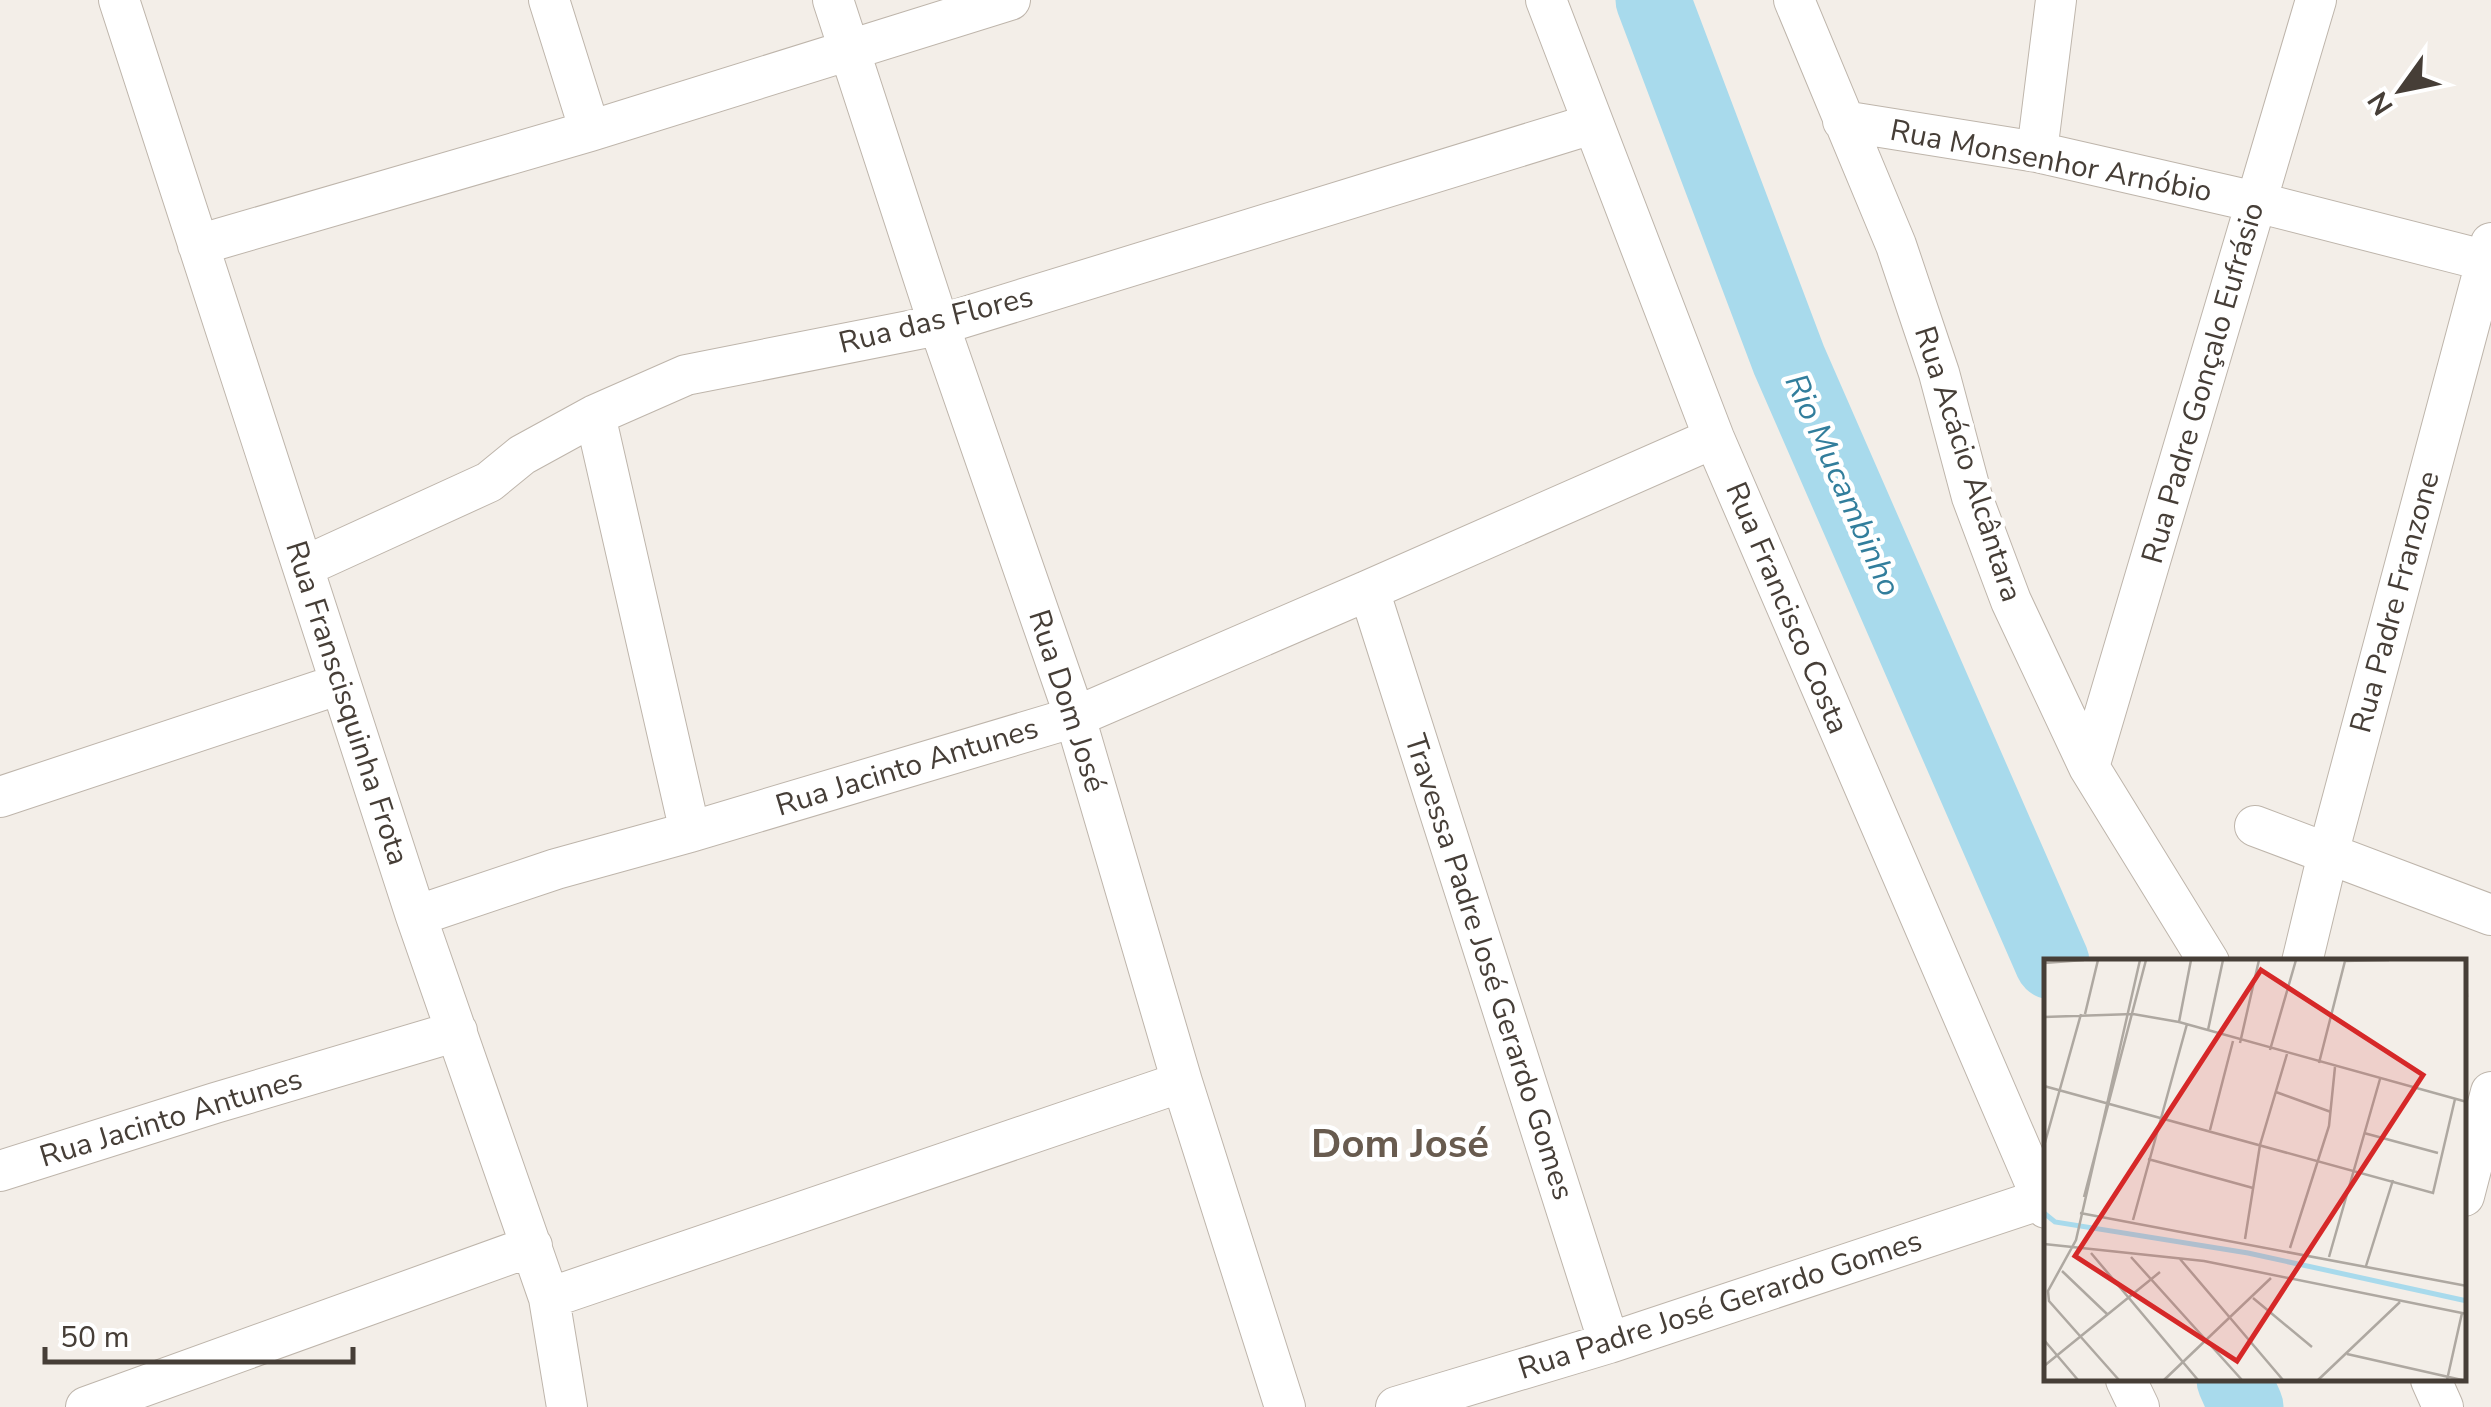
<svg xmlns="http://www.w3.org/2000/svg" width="2491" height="1407" font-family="'Nunito Sans',sans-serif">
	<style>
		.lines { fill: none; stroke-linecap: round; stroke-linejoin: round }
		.river { stroke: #a8daec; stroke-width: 75 }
		.minor-casing { stroke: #beb5ab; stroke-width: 42 }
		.minor { stroke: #fff; stroke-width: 40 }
		.labels { text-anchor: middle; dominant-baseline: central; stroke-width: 9; stroke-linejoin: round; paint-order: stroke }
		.street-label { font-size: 30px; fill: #463e37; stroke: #fff }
		.water-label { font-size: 32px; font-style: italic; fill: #327e9c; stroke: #fff }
		.district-label { font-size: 40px; font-weight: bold; fill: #685b4f; stroke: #fff }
		.inset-river { fill: none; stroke: #a8daec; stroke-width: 5 }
		.inset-road { fill: none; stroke: #aea8a1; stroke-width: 2.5 }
		.view { fill: #d62828; fill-opacity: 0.15; stroke: #d62828; stroke-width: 5 }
		.inset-edge { fill: none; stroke: #463e37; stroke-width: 5 }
	</style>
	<rect width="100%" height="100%" fill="#f3eee8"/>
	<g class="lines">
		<path class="river" d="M1653 0 1789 360 2052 962
			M2234 1380 2246 1407"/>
		<g class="minor-casing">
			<path id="minor" d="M119 0 416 916 549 1298 567 1407
				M549 0 590 131
				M833 0 939 325 1075 717 1182 1082 1285 1407
				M1546 0 1714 438 2046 1208
				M1794 0 1896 245 1939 373 1972 497 2011 601 2089 767 2209 962
				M1843 121 2037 152 2256 202 2491 262
				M2037 152 2056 0
				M198 245 590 131 1010 0
				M595 415 690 832
				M303 567 489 482 522 455 595 415 686 375 939 325 1592 124
				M1369 590 1609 1343
				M2089 767 2316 0
				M0 797 340 684
				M2255 826 2491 915
				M416 916 556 869 690 832 1075 717 1369 590 1714 438
				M2302 962 2328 854 2491 243
				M0 1171 215 1103 457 1031
				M2464 1196 2491 1092
				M549 1298 1182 1082
				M2126 1380 2139 1407
				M2431 1380 2443 1407
				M86 1407 532 1246
				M1396 1407 1609 1343 2042 1199"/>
		</g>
		<use href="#minor" class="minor"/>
	</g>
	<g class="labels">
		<g class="street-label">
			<text transform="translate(2051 161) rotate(11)">Rua Monsenhor Arnóbio</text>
			<text transform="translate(936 320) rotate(-14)">Rua das Flores</text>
			<text transform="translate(2203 383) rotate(-74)">Rua Padre Gonçalo Eufrásio</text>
			<text transform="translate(1968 464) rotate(72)">Rua Acácio Alcântara</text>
			<text transform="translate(2395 602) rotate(-75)">Rua Padre Franzone</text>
			<text transform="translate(1787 608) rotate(67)">Rua Francisco Costa</text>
			<text transform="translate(1067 701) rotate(72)">Rua Dom José</text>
			<text transform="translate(347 703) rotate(72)">Rua Franscisquinha Frota</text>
			<text transform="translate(907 767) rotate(-17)">Rua Jacinto Antunes</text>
			<text transform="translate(1489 967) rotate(72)">Travessa Padre José Gerardo Gomes</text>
			<text transform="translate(171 1118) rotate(-17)">Rua Jacinto Antunes</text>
			<text transform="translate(1720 1305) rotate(-18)">Rua Padre José Gerardo Gomes</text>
		</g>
		<g class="water-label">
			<text transform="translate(1843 485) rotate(66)">Rio Mucambinho</text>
		</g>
		<g class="district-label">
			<text x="1400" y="1144">Dom José</text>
		</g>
	</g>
	<g transform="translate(2044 959)">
		<rect width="422" height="422" fill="#f3eee8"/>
		<path class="inset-river" d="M0 254 11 263 204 294 423 342"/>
		<path class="inset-road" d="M421 1 423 38M300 2 345 1M0 4 40 1M41 55 54 1M0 58 89 55 135 63 423 143M135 63 147 1M164 71 179 1M196 84 215 1M226 91 252 1M275 104 301 2M0 127 389 234 411 140M232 133 287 153M166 171 189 82M320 174 394 194M0 187 37 55M104 200 209 229M40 238 102 1M36 254 423 327M89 261 143 65M201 280 216 186 243 95M0 285 160 302 423 355M246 289 285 167 291 108M47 294 154 421M87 298 198 421M285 298 336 120M136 300 239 421M322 307 349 221M18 312 63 355M209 339 268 388M0 381 34 421M303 395 418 421M0 407 116 313M75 421 5 342 4 332 32 281 96 1M120 421 227 319M274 421 356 343M403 421 418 354"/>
		<path class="view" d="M217 11 379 116 193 402 31 297Z"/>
		<rect width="422" height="422" class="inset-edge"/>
	</g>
	<g transform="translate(2401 90) rotate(237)" stroke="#ffffff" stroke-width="8" paint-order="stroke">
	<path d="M0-8L18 38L0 25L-18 38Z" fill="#463e37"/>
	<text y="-15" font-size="28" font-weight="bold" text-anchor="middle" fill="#463e37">N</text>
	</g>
	<path d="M45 1347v15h308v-15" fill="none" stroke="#463e37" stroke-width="5"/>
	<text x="60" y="1347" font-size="30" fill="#463e37" stroke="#ffffff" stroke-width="8" paint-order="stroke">50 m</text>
</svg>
